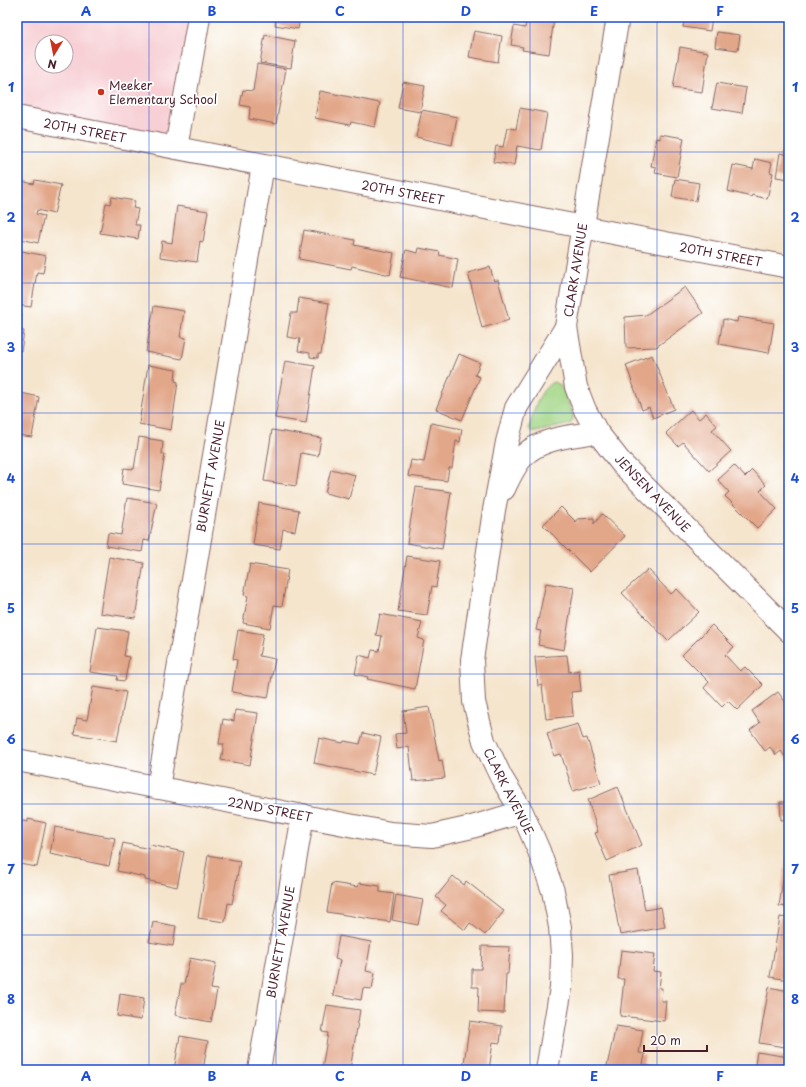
<svg xmlns="http://www.w3.org/2000/svg" width="806" height="1087" font-family="'Playpen Sans',sans-serif">
	<style>
		.built { fill: #f7cfd4; fill-rule: evenodd }
		.green { fill: #a2d585; stroke: #767a58 }
		.building { fill: #e2a688 }
		.lines { fill: none; stroke-linecap: round; stroke-linejoin: round }
		.street-casing { stroke: #866464; stroke-width: 24 }
		.secondary-casing { stroke: #866464; stroke-width: 24 }
		.street { stroke: #fff; stroke-width: 22 }
		.secondary { stroke: #fff; stroke-width: 22 }
		.grid { fill: none; stroke: #1d4ed8; stroke-width: 1; stroke-opacity: 0.55 }
		.poi-dot { fill: #c8321e; stroke: #fff; stroke-width: 1.5 }
		.labels { text-anchor: middle; dominant-baseline: central; stroke-width: 3.5; stroke-linejoin: round; paint-order: stroke }
		.poi-label { font-size: 12px; fill: #4a1f2b; stroke: #fff; text-anchor: start }
		.street-label { font-size: 12px; fill: #4a1f2b; stroke: #fff }
		.neatline { fill: none; stroke: #1d4ed8; stroke-width: 1.5 }
		.grid-label { font-size: 13px; text-anchor: middle; font-weight: bold; fill: #1d4ed8 }
	</style>
	<rect width="100%" height="100%" fill="#fff"/>
	<filter id="ink" filterUnits="userSpaceOnUse"><feTurbulence type="fractalNoise" baseFrequency=".025" numOctaves="2"/><feDisplacementMap in="SourceGraphic" scale="8" xChannelSelector="R" yChannelSelector="G"/><feConvolveMatrix kernelMatrix="1 2 1 2 8 2 1 2 1" color-interpolation-filters="sRGB"/></filter>
	<filter id="wash" filterUnits="userSpaceOnUse"><feTurbulence type="fractalNoise" baseFrequency=".012" numOctaves="4" result="noise"/><feDisplacementMap in="SourceGraphic" scale="16" xChannelSelector="R" yChannelSelector="G"/><feGaussianBlur stdDeviation="0.9" result="paint"/><feColorMatrix in="noise" values="0 0 0 0 0 0 0 0 0 0 0 0 0 0 0 0 0 1.4 0 .05"/><feComposite in="paint" operator="in"/></filter>
	<g filter="url(#wash)">
		<rect width="100%" height="100%" fill="#f5e5cd"/>
		<path class="built" d="M17 17H199L176 148 17 117ZM42 42H66V66H42Z"/>
		<path class="green" d="M553 382 559 384 563 389 573 414V419L570 424 536 432 531 431 529 429C533 413 538 390 553 382Z"/>
		<g id="blocks">
			<path class="building" d="M276 17H300L298 29 275 25Z
				M527 17 554 19 549 54 522 50 523 47 511 45 514 26 525 28Z
				M685 17H712L710 31 683 27Z
				M474 31 502 36 498 62 469 57Z
				M717 32 740 35 738 50 715 47Z
				M265 35 295 41 291 68 260 63Z
				M680 47 708 52 702 92 673 88Z
				M257 64 286 69 276 124 249 119 250 107 240 105 243 90 253 91Z
				M403 82 425 86 420 112 398 108Z
				M717 83 746 88 742 113 712 108Z
				M320 91 380 103 375 127 351 122 350 125 315 118Z
				M520 108 547 113 541 150 517 146 514 165 493 162 496 146 503 147 507 128 516 129Z
				M422 110 457 117 452 145 416 137Z
				M660 134 684 138 677 177 655 173 656 167 651 166 656 138 660 139Z
				M780 153 789 155V179L776 177Z
				M755 159 772 163 770 172 773 173 767 199 752 195 751 197 728 191 733 165 753 169Z
				M675 179 699 183 696 201 672 197Z
				M17 180 34 184 35 180 61 185 54 214 37 210 36 214 44 216 38 243 17 238V211L19 207H17Z
				M112 197 135 201 133 208 138 209 135 225H140L138 239 100 233 106 203 110 204Z
				M177 206 208 211 203 242 200 241 197 262 160 257 162 241 172 243Z
				M304 230 355 240 354 245 394 253 390 275 352 266 351 269 299 259Z
				M419 248 440 252 439 255 458 259 453 288 400 277 406 250 418 253Z
				M17 250 46 256 43 273 37 272 31 307 17 305Z
				M490 267 494 281 498 280 509 320 482 328 468 273Z
				M685 287 703 313 656 347 626 348 625 317 646 315Z
				M299 298 329 303 321 354H318V358L310 357V353L298 351 300 339 287 337 291 313H297Z
				M154 306 184 311 180 337 186 338 182 359 146 352Z
				M17 314H22L20 330 24 331 21 351 17 350Z
				M738 317 774 323 769 353 719 344 723 319 737 322Z
				M459 354 480 363 475 375 480 377 462 420 436 409Z
				M652 355 674 409 653 418 649 407 642 410 626 365Z
				M285 361 315 366 306 423 275 418Z
				M148 365 176 370 175 381 178 382 171 430 139 424Z
				M21 393 39 397 32 437 17 435V407H19Z
				M691 410 699 419 706 413 717 426 712 430 731 451 709 471 683 442 678 446 666 433Z
				M431 423 462 429 460 442 456 441 452 468H449L447 481 408 476 411 460 424 462Z
				M272 430 321 438 318 456 301 453 296 486 264 481Z
				M139 437 163 441 162 454H165L159 490 122 484 124 468 134 469Z
				M734 465 745 477 752 470 766 485 760 491 777 509 757 528 725 496 729 492 718 480Z
				M331 469 355 475 349 499 325 493Z
				M416 487 451 492 442 549 407 543Z
				M127 498 157 503 149 541 144 540 142 552 106 546 108 533 121 535Z
				M259 503 299 510 295 531 283 529 280 549 253 545Z
				M561 507 577 523V519L594 518V524L602 514 625 536 590 572 543 525Z
				M788 514H789V548H786Z
				M407 556 440 561 436 587 432 586 427 615 398 611Z
				M109 557 144 563 135 618 100 613Z
				M250 564 288 570 282 606 274 605 270 628 243 623 248 596 244 595Z
				M648 569 671 594 677 589 699 612 668 641 622 593Z
				M546 583 574 588 564 650 538 645 541 631 536 630Z
				M380 614 422 622 418 638 424 640 415 689 367 679 368 677 355 674 359 655 370 658 372 650 379 651 382 636 376 635Z
				M712 625 734 647 725 655 740 671 745 667 763 685 737 710 728 701 722 707 704 688 709 682 682 655Z
				M97 627 128 631 124 656 129 657 125 681 117 680 118 676 90 672Z
				M238 630 263 634 259 656 275 659 268 698 232 692 237 660 233 659Z
				M567 655 569 672 579 670 581 691 571 692 573 716 546 719 542 685 538 686 535 657Z
				M93 687 126 692 117 741 74 734 77 718 87 720Z
				M778 692 789 707V762L781 751 776 755 770 747 765 751 750 730 760 723 752 711Z
				M429 707 439 761 442 760 445 778 413 781 409 747 397 749 395 734 406 733 403 711Z
				M235 710 258 713 250 765 221 760 224 744H219L223 719 234 721Z
				M578 724 583 739 587 738 601 783 573 791 561 754 554 756 547 733Z
				M363 733 381 737 373 775 314 763 319 738 343 743 344 741 360 744Z
				M618 787 642 845 607 861 595 833 598 832 588 800Z
				M780 802H789V819L781 820Z
				M28 819 46 823 37 867 19 864 21 855H17V820L28 822Z
				M55 827 115 838 109 866 50 854Z
				M123 843 149 849 150 845 184 852 177 887 145 880V877L117 871Z
				M788 847 789 848V907L779 906Z
				M208 855 240 861 232 904 228 903 225 922 198 918Z
				M638 870 645 910 661 907 665 927 620 935 609 875Z
				M453 876 464 885 466 881 504 911 485 935 470 923 465 930 441 911 446 905 436 897Z
				M332 883 358 887 359 883 380 886V892L394 894 390 922 327 912Z
				M396 895 423 900 418 925 392 920Z
				M780 917 789 918V980L770 977Z
				M153 922 176 926 173 946 149 942Z
				M339 936 371 942 366 971 375 973 372 989 363 988 361 1000 333 995 340 960 335 959Z
				M482 946 510 947 508 974H506L504 1013 478 1012 479 987H472V969H481Z
				M621 950 655 954 653 971 661 972 659 988H662L661 1001H666L664 1021 620 1016 624 979H618Z
				M190 958 216 963 211 989 217 990 211 1022 175 1015 181 984H184Z
				M769 987 789 991V1035L785 1047 759 1043Z
				M120 994 144 998 141 1020 117 1016Z
				M327 1005 360 1010 350 1070 322 1069 328 1033 322 1032Z
				M470 1021 502 1026 500 1043 493 1042 489 1070H463Z
				M616 1026 643 1030 639 1053 645 1054 643 1065 655 1067V1070H606Z
				M180 1036 208 1041 203 1070H174Z
				M757 1052 789 1057 787 1070H754Z"/>
		</g>
	</g>
	<g filter="url(#ink)">
		<use href="#blocks" fill-opacity="0" stroke="#866464" stroke-width="1"/>
		<g class="lines">
			<g class="street-casing">
				<path id="street" d="M176 148 199 17
					M566 327 576 387 585 410 597 432 622 464 789 631
					M504 489C509 478 519 458 529 451 548 437 574 436 597 432
					M17 760 390 833 432 836 472 827 522 812
					M158 788 263 165
					M259 1070 303 815
					M547 1070 561 988 562 955 560 927 553 891 539 851 522 812 501 777 484 741 474 702 472 660 494 510 507 442 516 408 566 327 618 17"/>
			</g>
			<g class="secondary-casing">
				<path id="secondary" d="M17 117 789 267"/>
			</g>
			<use href="#street" class="street"/>
			<use href="#secondary" class="secondary"/>
		</g>
	</g>
	<path class="grid" d="M149 17V1070M276 17V1070M403 17V1070M530 17V1070M657 17V1070M17 152H789M17 283H789M17 413H789M17 544H789M17 674H789M17 804H789M17 935H789"/>
	<circle class="poi-dot" cx="101" cy="92" r="4"/>
	<g class="labels">
		<g class="poi-label">
			<text x="109" y="85">Meeker<tspan x="109" dy="14">Elementary School</tspan></text>
		</g>
		<g class="street-label">
			<text transform="translate(85 130) rotate(11)">20TH STREET</text>
			<text transform="translate(403 192) rotate(11)">20TH STREET</text>
			<text transform="translate(721 254) rotate(11)">20TH STREET</text>
			<text transform="translate(575 270) rotate(-81)">CLARK AVENUE</text>
			<text transform="translate(210 476) rotate(-80)">BURNETT AVENUE</text>
			<text transform="translate(653 493) rotate(46)">JENSEN AVENUE</text>
			<text transform="translate(509 791) rotate(63)">CLARK AVENUE</text>
			<text transform="translate(270 809) rotate(11)">22ND STREET</text>
			<text transform="translate(280 942) rotate(-80)">BURNETT AVENUE</text>
		</g>
	</g>
	<rect width="806" height="1087" fill="none" stroke="#fff" stroke-width="44"/>
	<g transform="translate(54 54) rotate(190)"><circle r="19" fill="#ffffff" stroke="#b7a5aa"/>
	<path d="M0-3L7 15L0 10L-7 15Z" fill="#c8321e"/>
	<text y="-6" font-size="11" font-weight="bold" text-anchor="middle" fill="#4a1f2b">N</text>
	</g>
	<path d="M644 1045v6h63v-6" fill="none" stroke="#4a1f2b" stroke-width="2"/>
	<text x="650" y="1045" font-size="12" fill="#4a1f2b" stroke="#ffffff" stroke-width="3" paint-order="stroke">20 m</text>
	<rect x="22" y="22" width="762" height="1043" class="neatline"/>
	<g class="grid-label">
		<text x="86" y="16">A</text>
		<text x="212" y="16">B</text>
		<text x="340" y="16">C</text>
		<text x="466" y="16">D</text>
		<text x="594" y="16">E</text>
		<text x="720" y="16">F</text>
		<text x="11" y="92">1</text>
		<text x="795" y="92">1</text>
		<text x="11" y="222">2</text>
		<text x="795" y="222">2</text>
		<text x="11" y="352">3</text>
		<text x="795" y="352">3</text>
		<text x="11" y="483">4</text>
		<text x="795" y="483">4</text>
		<text x="11" y="613">5</text>
		<text x="795" y="613">5</text>
		<text x="11" y="744">6</text>
		<text x="795" y="744">6</text>
		<text x="11" y="874">7</text>
		<text x="795" y="874">7</text>
		<text x="11" y="1004">8</text>
		<text x="795" y="1004">8</text>
		<text x="86" y="1081">A</text>
		<text x="212" y="1081">B</text>
		<text x="340" y="1081">C</text>
		<text x="466" y="1081">D</text>
		<text x="594" y="1081">E</text>
		<text x="720" y="1081">F</text>
	</g>
</svg>
